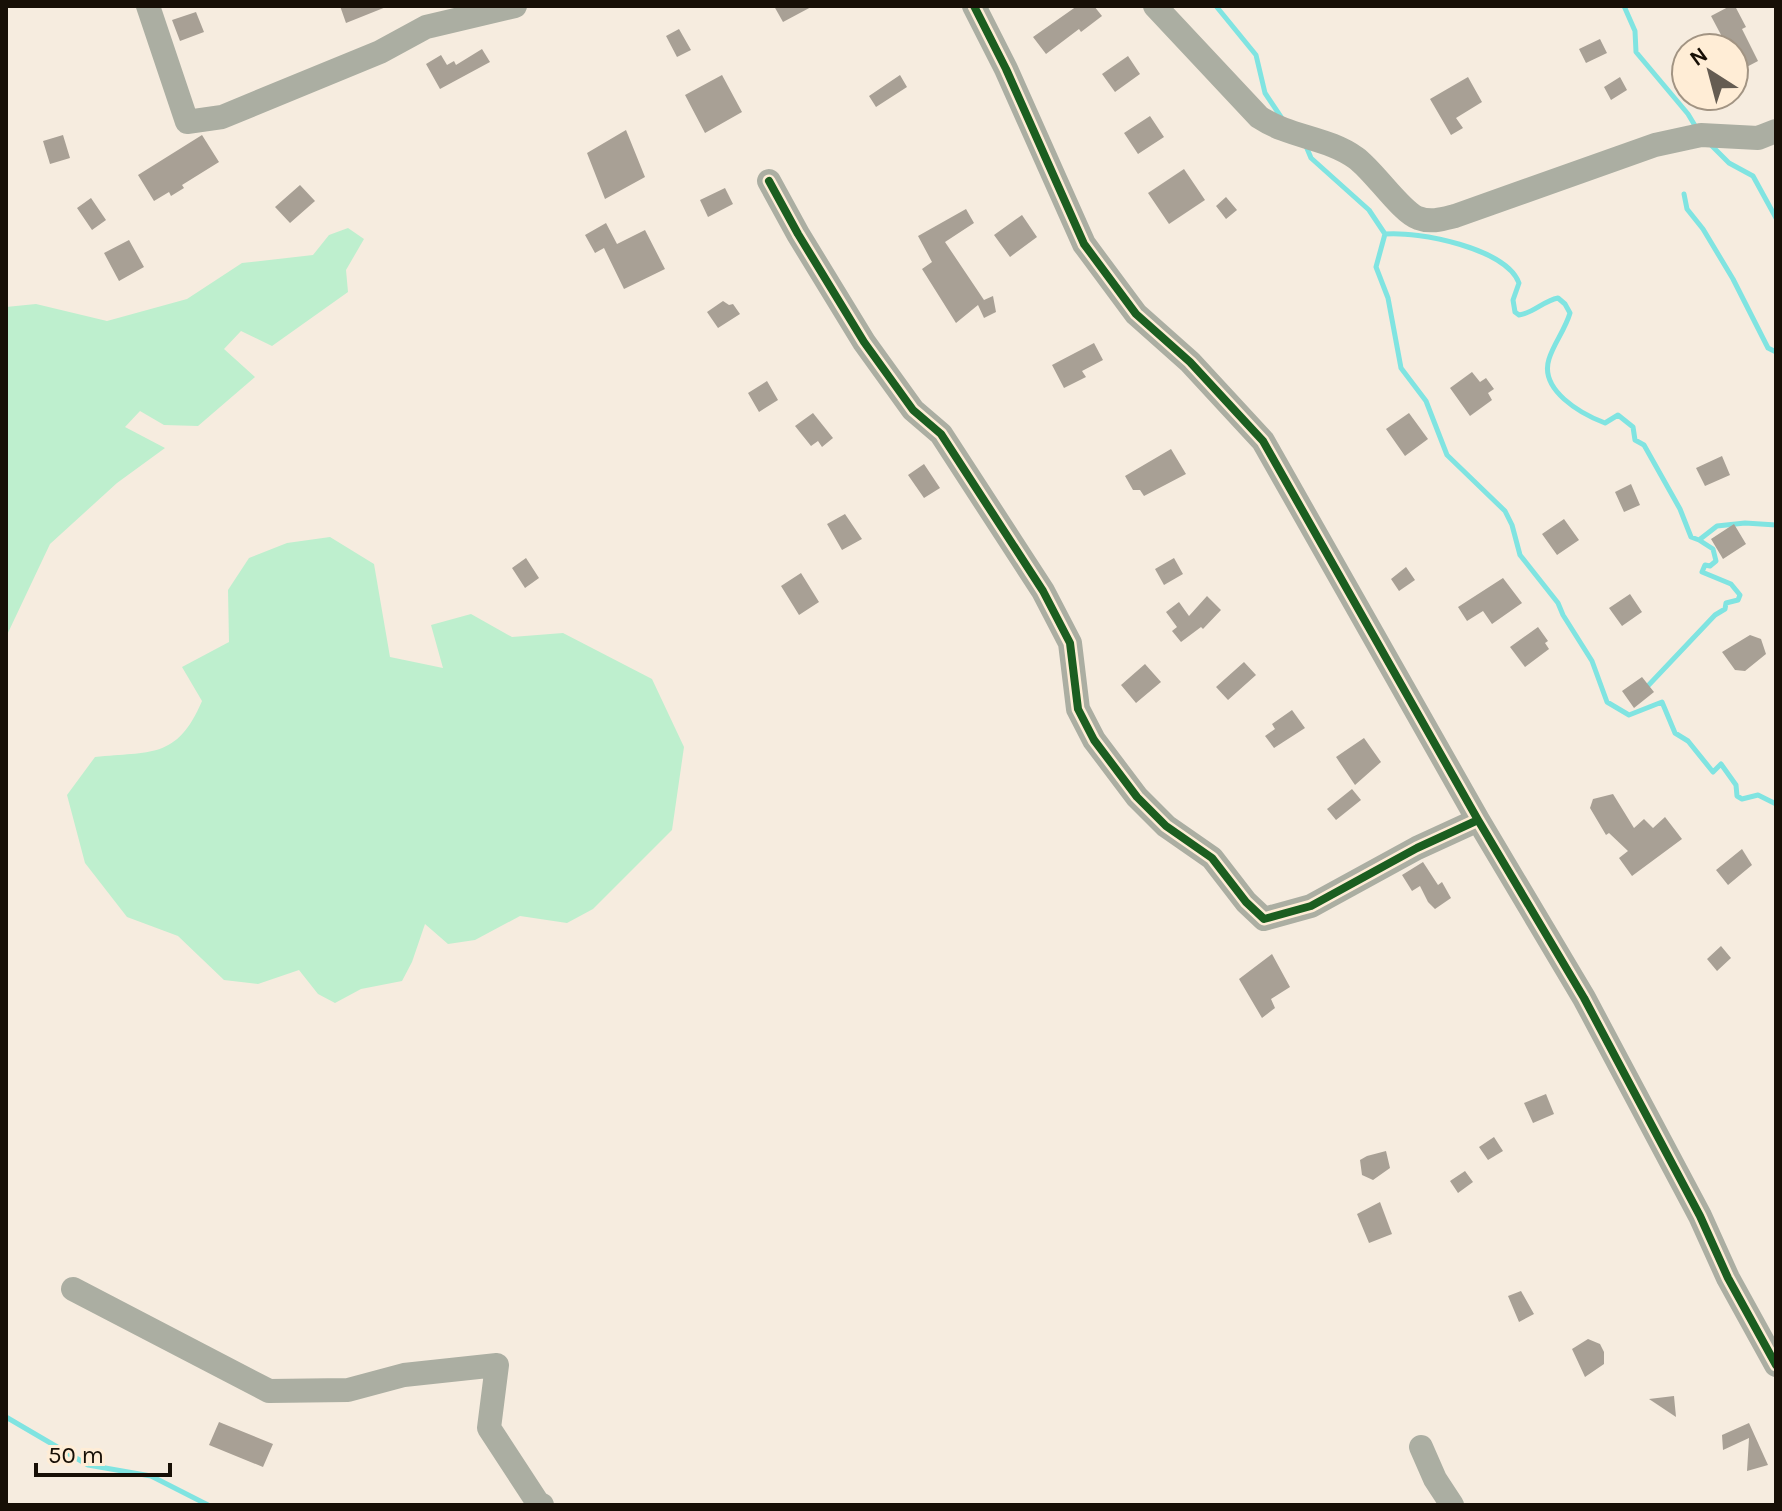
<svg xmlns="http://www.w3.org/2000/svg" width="1782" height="1511" font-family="Karla,sans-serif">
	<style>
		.green { fill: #beefce }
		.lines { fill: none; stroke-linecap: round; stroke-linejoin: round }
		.stream { stroke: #80e4e1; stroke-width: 5 }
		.building { fill: #a8a095 }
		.minor { stroke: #abaea2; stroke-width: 24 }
		.cycleway-casing { stroke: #ffedd6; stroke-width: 13 }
		.cycleway { stroke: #1b5e20; stroke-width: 8 }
	</style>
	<rect width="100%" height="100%" fill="#f6ecdf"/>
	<path class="green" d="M348 228 364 239 346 270 348 292 272 346 241 331 224 349 255 377 198 426 164 425 140 411 125 427 165 448 117 483 50 544 6 637V307L36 304 107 321 187 299 242 263 313 255 329 235Z
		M330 537 374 564 390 657 443 668 431 625 471 614 512 637 563 633 652 679 684 747 672 830 593 909 567 923 520 916 475 940 448 944 425 924 412 962 402 981 361 989 335 1003 318 994 299 970 258 984 224 980 178 936 127 917 85 863 67 795 95 757C150 751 177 760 202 701L182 667 229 642 228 590 249 558 287 543Z"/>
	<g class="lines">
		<path class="stream" d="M1216 6 1256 55 1265 93 1281 117
			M1624 6 1635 31 1636 52 1688 114 1697 129
			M1711 145 1729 163 1753 176 1776 218
			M1306 146 1311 158 1369 210 1385 234C1418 231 1506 248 1519 283L1513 300 1515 312 1519 315C1534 313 1543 301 1558 298L1565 304 1570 313C1565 330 1554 343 1549 359 1539 390 1581 414 1605 423L1618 415 1633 427 1635 440 1644 445 1680 509 1691 537 1699 540 1717 526 1745 523 1776 525
			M1684 194 1687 209 1703 229 1733 279 1768 348 1776 352
			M1385 234 1376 267 1388 298 1401 368 1426 401 1447 455 1505 511 1512 525 1520 555 1558 603 1563 615 1592 661 1607 702 1629 715 1662 702 1675 733 1688 741 1713 772 1721 764 1736 785 1737 796 1742 799 1758 795 1776 804
			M1644 690 1715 615 1725 609 1726 603 1738 600 1740 595 1731 584 1702 572 1705 565 1710 566 1716 561 1713 549 1699 540
			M6 1417 88 1465 151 1476 208 1505"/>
	</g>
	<path class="building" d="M340 6H386V7L346 23Z
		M774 6H813L783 22Z
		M1077 6H1094L1102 16 1081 32 1079 29 1046 54 1033 37Z
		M1730 6H1735L1746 27 1742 29 1758 61 1739 71 1734 61V48H1728L1711 16Z
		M196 12 204 32 180 41 172 20Z
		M679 29 691 50 677 57 666 36Z
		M1600 39 1607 53 1586 63 1579 49Z
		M482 49 490 62 440 89 426 64 441 55 447 65 454 61 456 65Z
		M1128 56 1140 74 1115 92 1102 74Z
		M722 75 742 112 705 133 685 95Z
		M900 75 907 87 876 107 869 96Z
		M1468 77 1482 102 1456 118 1463 128 1451 135 1430 99Z
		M1620 77 1627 90 1611 100 1604 87Z
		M1150 116 1164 137 1138 154 1124 133Z
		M626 130 645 177 605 199 587 153Z
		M63 135 70 158 50 164 43 141Z
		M202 135 219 162 182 185 184 188 171 196 169 192 154 201 138 175Z
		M1184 169 1205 200 1169 224 1148 193Z
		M300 185 315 201 290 223 275 207Z
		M725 188 733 204 708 217 700 200Z
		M1226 197 1237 210 1226 219 1216 206Z
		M91 198 106 220 92 230 77 208Z
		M966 209 974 223 945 242 984 300 993 296 996 312 984 318 978 305 956 323 922 269 932 262 918 236Z
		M1022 215 1037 237 1010 257 994 235Z
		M606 223 617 244 645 230 665 269 624 289 604 248 595 253 585 235Z
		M129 240 144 267 119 281 104 253Z
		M723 301 729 305 733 304 740 314 718 328 707 312Z
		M1094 343 1103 360 1082 371 1086 377 1064 388 1052 365Z
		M1472 372 1480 382 1486 378 1494 389 1488 393 1492 400 1470 416 1450 388Z
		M767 381 778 400 759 412 748 393Z
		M813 413 833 438 822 447 818 441 811 446 795 426Z
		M1409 413 1428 439 1405 456 1386 429Z
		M1171 449 1186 474 1144 496 1140 490H1133L1125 476Z
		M1722 456 1730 475 1705 486 1696 468Z
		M924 464 940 488 924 498 908 475Z
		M1631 484 1640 505 1624 512 1615 492Z
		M845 514 862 539 842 550 827 524Z
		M1564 519 1579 540 1557 555 1542 534Z
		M1734 524 1746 544 1723 559 1711 539Z
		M526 558 539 578 525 588 512 568Z
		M1174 558 1183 574 1164 585 1155 569Z
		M1406 567 1415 580 1399 591 1391 579Z
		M801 573 819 602 799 615 781 586Z
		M1503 578 1522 603 1492 624 1483 611 1467 621 1458 607Z
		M1630 594 1642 612 1622 626 1609 608Z
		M1207 596 1221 610 1203 629 1201 627 1181 642 1172 631 1177 627 1166 612 1179 602 1189 616Z
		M1538 627 1548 641 1545 643 1549 649 1525 667 1510 647Z
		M1750 635 1761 639 1766 654 1745 671 1735 670 1722 652Z
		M1244 662 1256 675 1228 700 1216 687Z
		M1145 664 1161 682 1136 703 1121 685Z
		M1642 677 1654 692 1634 708 1622 691Z
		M1292 710 1305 728 1274 748 1265 736 1275 729 1272 724Z
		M1364 738 1381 762 1355 785 1336 757Z
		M1352 789 1361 800 1336 820 1327 809Z
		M1613 794 1634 828 1644 819 1653 828 1665 817 1682 839 1632 876 1619 858 1628 851 1609 833 1606 835 1590 808 1593 799Z
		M1742 849 1752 865 1728 885 1716 870Z
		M1423 862 1438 885 1442 882 1451 898 1435 909 1428 902 1420 886 1412 891 1402 875Z
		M1721 946 1731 958 1717 971 1707 959Z
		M1272 954 1290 987 1271 999 1275 1008 1262 1018 1239 979Z
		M1546 1094 1554 1114 1533 1123 1524 1103Z
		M1494 1137 1503 1151 1488 1160 1479 1147Z
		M1386 1151 1390 1168 1373 1180 1362 1175 1360 1160 1367 1156Z
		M1465 1171 1473 1182 1458 1193 1450 1181Z
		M1380 1202 1392 1234 1369 1243 1357 1214Z
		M1521 1291 1534 1314 1519 1322 1508 1296Z
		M1588 1339 1600 1344 1604 1352V1364L1585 1377 1572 1349Z
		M1674 1396 1676 1417 1649 1399Z
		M219 1422 273 1444 263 1467 209 1445Z
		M1749 1423 1768 1465 1747 1471 1749 1438 1723 1450 1722 1435Z"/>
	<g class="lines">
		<path class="minor" d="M148 6 187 122 222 117 380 52 426 27 515 6
			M974 6 1006 69 1084 244 1136 314 1190 362 1263 441 1478 820 1584 998 1700 1216 1728 1278 1776 1365
			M1155 6 1259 117C1291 138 1327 137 1356 158 1374 171 1401 212 1418 218 1431 223 1443 219 1455 216L1655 145 1701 135 1758 138 1776 131
			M769 181 798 234 864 342 913 410 941 434 1043 591 1070 643 1078 709 1094 740 1137 797 1166 826 1212 858 1246 902 1264 919 1311 906 1417 848 1478 820
			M73 1289 269 1391 348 1390 404 1375 497 1365 489 1428 538 1503 542 1505
			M1421 1447 1435 1479 1452 1505"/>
		<g class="cycleway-casing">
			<path id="cycleway" d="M974 6 1006 69 1084 244 1136 314 1190 362 1263 441 1478 820 1584 998 1700 1216 1728 1278 1776 1365
				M769 181 798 234 864 342 913 410 941 434 1043 591 1070 643 1078 709 1094 740 1137 797 1166 826 1212 858 1246 902 1264 919 1311 906 1417 848 1478 820"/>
		</g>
		<use href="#cycleway" class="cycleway"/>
	</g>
	<rect width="1782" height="1511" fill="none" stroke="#170f06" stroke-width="16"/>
	<g transform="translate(1710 72) rotate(324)"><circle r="38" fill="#ffedd6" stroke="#a29483" stroke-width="2"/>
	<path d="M0-6L14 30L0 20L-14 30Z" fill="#655c52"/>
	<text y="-12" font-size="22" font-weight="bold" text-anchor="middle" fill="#170f06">N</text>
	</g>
	<path d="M36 1463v12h134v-12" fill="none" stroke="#170f06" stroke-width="4"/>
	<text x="48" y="1463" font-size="24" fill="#170f06" stroke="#ffedd6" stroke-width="6" paint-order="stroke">50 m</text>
</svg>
